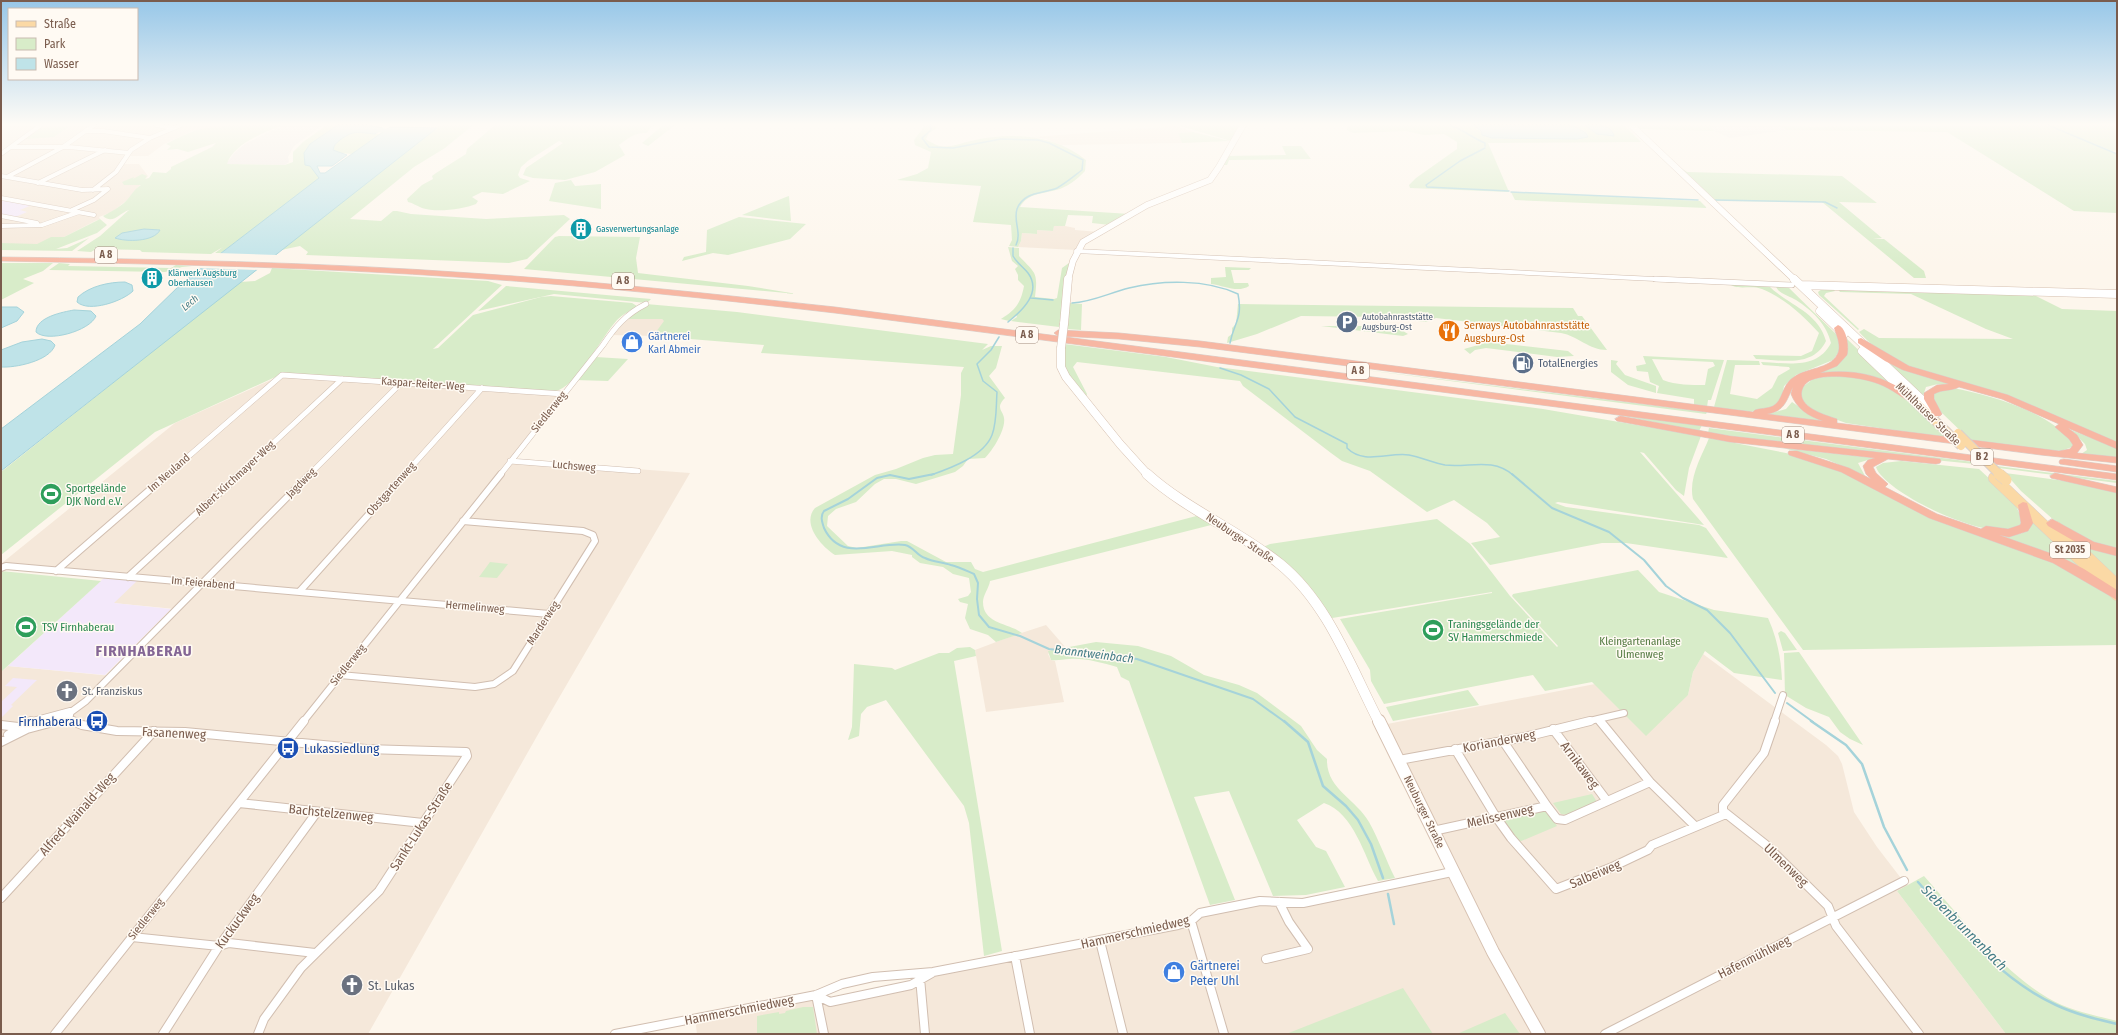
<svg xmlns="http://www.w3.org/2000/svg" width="2118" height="1035" font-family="'Fira Sans Condensed',sans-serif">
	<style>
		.residential { fill: #f5e8da }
		.industrial { fill: #efe9e4 }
		.education { fill: #f3e8fa }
		.green { fill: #d8ecc9; fill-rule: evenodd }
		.water { fill: #bfe3e8; stroke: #a5d3da }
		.pier { fill: #fdf6ec }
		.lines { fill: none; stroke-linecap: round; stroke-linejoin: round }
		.stream-far2 { stroke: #a5d3da; stroke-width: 1.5 }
		.stream-far1 { stroke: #a5d3da; stroke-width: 2 }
		.stream { stroke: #a5d3da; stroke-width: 2.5 }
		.canal { stroke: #bfe3e8; stroke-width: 4 }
		.street-far3-casing { stroke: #d1beb0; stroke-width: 5 }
		.street-far2-casing { stroke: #d1beb0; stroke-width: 6 }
		.street-far1-casing { stroke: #d1beb0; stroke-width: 8 }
		.street-casing { stroke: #d1beb0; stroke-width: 10 }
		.secondary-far3-casing { stroke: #d6c0b0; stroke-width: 7 }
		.secondary-far2-casing { stroke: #d6c0b0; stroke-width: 9 }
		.secondary-far1-casing { stroke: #d6c0b0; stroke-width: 11 }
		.secondary-casing { stroke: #d6c0b0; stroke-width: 14 }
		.primary-far1-casing { stroke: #dad1cd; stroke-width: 10 }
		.primary-casing { stroke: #dad1cd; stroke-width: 12 }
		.highway-casing { stroke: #dad1cd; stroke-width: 1 }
		.street-far3 { stroke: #fff; stroke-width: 4 }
		.street-far2 { stroke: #fff; stroke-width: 5 }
		.street-far1 { stroke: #fff; stroke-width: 6 }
		.street { stroke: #fff; stroke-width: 8 }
		.secondary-far3 { stroke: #fff; stroke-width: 6 }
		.secondary-far2 { stroke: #fff; stroke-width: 8 }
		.secondary-far1 { stroke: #fff; stroke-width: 10 }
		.secondary { stroke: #fff; stroke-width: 12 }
		.primary-far1 { stroke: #fbd9a5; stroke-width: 8 }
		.primary { stroke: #fbd9a5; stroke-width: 11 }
		.highway { fill: #f7b7a3; fill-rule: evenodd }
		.secondary-bridge-casing { stroke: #d6c0b0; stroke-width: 9; stroke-linecap: butt }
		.primary-bridge-far1-casing { stroke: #dad1cd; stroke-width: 10; stroke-linecap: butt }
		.primary-bridge-casing { stroke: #dad1cd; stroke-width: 12; stroke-linecap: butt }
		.secondary-bridge { stroke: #fff; stroke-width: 8 }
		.primary-bridge-far1 { stroke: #fbd9a5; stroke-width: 8 }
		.primary-bridge { stroke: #fbd9a5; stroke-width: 11 }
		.labels { text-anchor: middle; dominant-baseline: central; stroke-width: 3; stroke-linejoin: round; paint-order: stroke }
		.far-culture-label { font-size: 9px; fill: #0d838f; stroke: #fffaf3; text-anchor: start }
		.far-service-label { font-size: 9px; fill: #4e5e75; stroke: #fffaf3; text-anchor: start }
		.shield { fill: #fffaf3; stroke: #a28b7f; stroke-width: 1 }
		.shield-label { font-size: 10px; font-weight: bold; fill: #7a5c4d }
		.far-water-label { font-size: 10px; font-style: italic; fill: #437c86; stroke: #fffaf3 }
		.food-label { font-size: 11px; fill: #c56008; stroke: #fffaf3; text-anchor: start }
		.shop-label { font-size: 11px; fill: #366cbe; stroke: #fffaf3; text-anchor: start }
		.service-label { font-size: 11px; fill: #4e5e75; stroke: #fffaf3; text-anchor: start }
		.street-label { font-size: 11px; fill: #7a5c4d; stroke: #fffaf3 }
		.leisure-label { font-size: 11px; fill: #27864d; stroke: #fffaf3; text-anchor: start }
		.park-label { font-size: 11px; fill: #537a41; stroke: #fffaf3 }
		.worship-label { font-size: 11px; fill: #5b616d; stroke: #fffaf3; text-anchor: start }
		.water-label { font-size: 12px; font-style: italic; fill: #437c86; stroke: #fffaf3 }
		.near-transit-label { font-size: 13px; fill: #164399; stroke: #fffaf3; text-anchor: end }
		.near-street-label { font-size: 13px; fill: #7a5c4d; stroke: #fffaf3 }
		.near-shop-label { font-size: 13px; fill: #366cbe; stroke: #fffaf3; text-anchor: start }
		.near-worship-label { font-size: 13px; fill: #5b616d; stroke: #fffaf3; text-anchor: start }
		.near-water-label { font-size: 14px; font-style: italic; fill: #437c86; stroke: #fffaf3 }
		.district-label { font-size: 15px; font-weight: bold; letter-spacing: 1px; fill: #846695; stroke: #fffaf3 }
	</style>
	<rect width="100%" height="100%" fill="#fdf6ec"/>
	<path class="residential" d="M1 125H229L221 129 192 131 164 144 148 156H130L124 164H139L148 176 127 200 112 212 99 217 100 219 95 221 64 237 34 246H1Z
		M1176 126 1193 132 1178 133 1182 143 1061 145 1046 139 1034 137Z
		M1054 226H1065L1075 228V230L1099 232 1076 250 1018 247 1021 241 1022 233 1036 234 1037 230 1053 231Z
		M623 319H662L665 321 653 336 610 335Z
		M282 375 564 394 515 460 690 473 549 715 368 1034H1V672L8 666 112 676 175 609 113 603 139 578 6 566 2 563 175 423Z
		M1046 625 1066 648 1053 650 1048 654 1051 660 1055 661 1064 702 986 712 975 650 1012 636Z
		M1703 654 1826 745 1838 756 1842 764 1854 812 1877 847 1907 886 1897 891 2006 1034H697L695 1018 816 995 830 1001 911 985 933 972 1191 921 1200 913 1237 906 1303 903 1452 872 1382 725 1595 684 1624 713 1688 695 1693 672Z"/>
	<path class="industrial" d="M283 125H323L294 146 288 157 289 162 285 165 226 164 234 153 245 144Z
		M1710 125H1777L1787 130 1730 138 1714 131Z"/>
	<path class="education" d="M4 200 32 205 20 210 27 212 13 218 1 216V202Z
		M104 578 137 581 114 603 171 609 105 675 8 666Z
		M13 678 37 680 11 705 13 706 1 718V702L17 687 5 686Z"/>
	<path class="green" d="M229 125H283C265 132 233 144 227 164L285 165 293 162V152L303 142 327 125H338L310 144V166L320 178 221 253H215L223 247 211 254 142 252 140 250 96 249 91 252 77 251 100 236 129 210C119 213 113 225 103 216 111 212 120 207 126 201 131 196 134 189 141 185H124L122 182 134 177 133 179 142 174 147 176 145 179 149 178 153 172 166 173 171 169V167L212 147 216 143 188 152 177 149 167 150 171 146 166 144C179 137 193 130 207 128 216 127 221 129 229 125Z
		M440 125H473L445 148 414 167 350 219 381 221 393 211H397L411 214 486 219 564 215 570 219 527 259 509 263 306 255 308 252 300 246 281 250Z
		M495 125H657L651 127 647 133C635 132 628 138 619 145L625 155 595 172 565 180 533 178 523 175 526 168 563 143 559 141 529 160 521 167 518 175 520 178 530 181 503 194 482 192 472 197 478 201 476 204C463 209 437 213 422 208 417 206 413 203 408 202L407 199 422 185 433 179 432 176 436 173 466 154 467 149Z
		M663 125H675L648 146 642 143Z
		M923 125H934L937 128 929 133 926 139C945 153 955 144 975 140 1014 132 1055 135 1086 160L1085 171C1078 179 1066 188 1056 190 1042 194 1028 193 1020 207L1130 214 1110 225 1092 223 1093 216 1068 215 1065 226H1054L1053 231 1037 230V234L1022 233 1021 241 1018 247 1009 246 1012 240 1011 225 973 222 981 186 897 180 917 174 928 168 931 152 915 145 914 140 923 128Z
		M1177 125H1240L1231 141Z
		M1351 125H1473L1486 137 1500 139 1588 136 1586 132 1572 125H1585L1597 134 1614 133 1603 125H1624L1641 142 1488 143 1509 192 1410 188 1409 185 1416 178 1457 149V142L1444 134 1424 135 1406 131 1353 133 1347 130V126Z
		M1636 125H1710L1714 131 1640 129Z
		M1777 125 1811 127 2046 125 2117 154V213L2074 211 1947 132 1787 130Z
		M2049 125H2117V150L2112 151Z
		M68 127 54 137 26 139 40 128Z
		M356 131 380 134 353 154 339 153 333 150C335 140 347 133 356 131Z
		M1193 132 1230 141 1182 143 1178 133Z
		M1282 146H1301L1311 159 1229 160 1227 165H1222L1226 156 1286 155Z
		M1681 168 1687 172 1842 176 1877 203 1839 202 1882 238 1873 239H1884L1924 271 1926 278H1914L1822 202 1716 201Z
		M571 180 575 186 601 184V209L549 201 555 183Z
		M1511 192 1700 201 1707 208 1515 200Z
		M789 196 791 221 742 215 786 197Z
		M739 217 806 224 790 239 728 255 713 253 682 261 684 257 706 252 707 230Z
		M100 219 107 225 97 233 56 249 67 248 89 238 72 251 1 250V243L37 244 51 237H64Z
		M559 236 640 237 636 258 638 273 748 286 797 294 524 269 555 237Z
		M1008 247 1019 248V256C1036 274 1038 272 1035 297L1054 299 1057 298 1062 268 1069 263 1059 327 1011 321 1017 317 1016 315 1009 321 1001 319C1016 310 1021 302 1024 286L1018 280V275L1015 269 1018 266 1012 261Z
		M1 263H53L43 271 23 279 34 283 1 300Z
		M59 263 70 264 68 266 171 268 176 265 192 266 182 267 165 272 49 270Z
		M1225 267 1251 268 1249 270H1231L1234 283H1248L1249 286C1238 293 1225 286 1211 284V278L1226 277Z
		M272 268 488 281 502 285 433 349 438 348 473 315 541 297 551 296 632 303 637 306C630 311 623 314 617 320 602 336 576 388 555 391L282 374 155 432 1 555V472L240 282 255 281 270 273Z
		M1727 282 1768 285C1787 305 1818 311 1826 341 1813 368 1781 360 1756 359L1753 355 1801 356 1812 351 1819 333C1804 316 1784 298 1762 289 1750 284 1737 292 1727 282Z
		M506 286 651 299 647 303 554 294 478 311Z
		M1776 286H1787L1836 334 1839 339 1840 350 1833 360 1796 375 1784 386C1783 390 1783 395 1782 398 1772 419 1731 410 1714 407L1727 360 1759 361 1760 365H1735L1730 394 1757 399 1772 388 1778 376 1790 369 1789 367 1763 365 1761 362C1787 363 1817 370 1831 343 1827 325 1812 310 1796 300 1790 296 1777 293 1776 286Z
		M1833 288 1835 291 1826 293 1824 296 1859 329 1858 330 1819 295 1818 292 1822 289Z
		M1837 288 2032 294 2062 309 2117 311V443C2090 431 2064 418 2036 408 1981 387 1899 377 1859 332L1864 329 1879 338 2013 339 1986 329 1911 294 1840 292Z
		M1069 303 1082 304 1081 330 1067 329Z
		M646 304 737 312 988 344 982 350 991 346H1002L996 368 989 376 1005 398C995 408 1003 410 1004 418 1006 429 993 450 985 458L968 459 963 466 955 472 916 484 896 479H884L875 484 856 502 836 509 828 516 827 526 848 546 857 548 901 541H907L946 562H971L975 569 983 572 1204 514 1219 523 990 581C989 588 983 595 983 602 983 624 1009 623 1022 633L996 642 988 635 970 629 965 618 968 604 960 602 958 599 968 596 971 592 969 578 953 574 943 567 920 563 912 557V555L892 551 835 555C822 547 801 524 815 508L875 475 896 469 923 458 935 455 953 454 961 395V373L964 367 761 353 764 345 653 336 664 321 662 319H621Z
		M1238 304 1573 308 1578 316H1582L1607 350C1589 350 1578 336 1561 333L1436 318 1426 322 1385 317 1301 316 1257 334 1227 343 1228 337 1232 334V328L1236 324Z
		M1384 323 1393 325 1408 334 1403 336 1321 326H1388Z
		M1846 338 1899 389 1870 376 1811 375 1845 357 1848 346Z
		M1489 342 1568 351 1574 356 1557 357 1486 348 1475 350 1470 354 1464 349Z
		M1064 344 1166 357 1217 367 1543 409 1701 436 1689 468 1684 496 1676 490 1644 453 1640 452 1704 525 1558 502 1555 503 1566 507 1699 525 1706 528 1728 558 1626 543H1602L1490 565 1471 543 1500 537 1487 523 1454 500 1427 512 1370 471 1342 461 1331 453 1243 386 1240 381 1077 362 1073 367 1087 394 1085 400 1065 372Z
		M1643 356 1724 360 1711 400H1708L1707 407 1694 405V399L1657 393 1659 386 1650 382 1648 372 1637 371 1636 366 1646 364ZM1652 359 1713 362 1715 366 1708 369 1705 385C1691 385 1676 385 1663 380Z
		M596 357 628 359 608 381 575 380Z
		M1882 358 1957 384H1938L1926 387 1923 396Z
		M1611 360 1618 361 1616 364 1625 375 1656 386V393L1628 385 1611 372Z
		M1357 369 1707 412 1706 414Z
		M1831 376C1847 376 1865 376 1880 382 1901 391 1931 421 1947 438L1846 423 1815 412 1800 399V389L1813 379Z
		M1952 388C1988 394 2053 413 2073 444L2072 447 2061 451 2045 450 1970 440 1942 413 1933 401 1934 393Z
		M1792 402 1808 413 1833 422 1764 415 1786 409Z
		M1608 413 1702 425 1699 431Z
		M1709 428 1973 462 1974 464 1835 450 1708 433Z
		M2071 430 2117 448V458L2081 454 2087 450 2085 444Z
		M1709 438 1786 453 1834 467 1908 506 2038 554 2117 599V645L1803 650 1693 499C1688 478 1702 456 1709 438Z
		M1783 448 1874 458 1858 463 1865 476 1826 459Z
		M1901 461 1979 469 2006 494 2016 506 2023 521C2022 523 2020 526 2017 528 1992 543 1885 494 1876 467L1883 463Z
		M1997 466 2117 481V483L1999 468Z
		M2005 473 2065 481 2117 492V550H2111L2064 529 2021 491Z
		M1437 519 1470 544 1510 596 1557 647 1558 646 1512 596 1513 594 1638 570 1659 592 1714 610 1768 618C1777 638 1781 658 1782 680L1734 673 1705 651 1693 672 1688 695 1646 736 1592 682 1545 691 1533 675 1384 704 1371 681 1370 670 1340 619 1492 593V592L1326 619 1312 595 1261 548 1270 544Z
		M2033 520 2100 580 1986 533 2020 534 2029 530Z
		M2076 540 2117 554V579Z
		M490 562 508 564 497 578 479 577Z
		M1 571 101 581 1 672Z
		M1781 631 1785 633 1797 650 1783 651 1778 633Z
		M1096 642 1138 646 1171 656 1204 675 1239 685 1257 693 1301 726 1317 750 1327 759C1326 789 1356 799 1369 822 1379 840 1386 860 1395 878L1378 881C1364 856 1354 813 1324 803L1297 820 1316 847 1326 851 1345 887 1306 895 1273 896 1229 791 1194 797 1235 900 1210 905 1129 681 1121 677 1117 667C1102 663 1085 658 1070 659 1063 659 1058 661 1051 660L1048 651 1053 650Z
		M970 647 975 650 976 656 954 661 1002 951 984 956 969 823 964 806 886 700 867 707 861 714 859 736 848 740 852 727 854 664 892 668 895 670 939 653H949L957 648Z
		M1799 652 1863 745 1850 739 1840 732 1829 717 1806 708 1785 695 1784 653Z
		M1468 690 1479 705 1393 721 1386 707Z
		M1592 794 1597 802 1568 815 1561 814 1553 803Z
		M1538 810 1547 811 1557 826 1519 842 1502 823 1503 818Z
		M1924 876C1959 915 2003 972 2048 998 2068 1010 2094 1015 2117 1021V1034H2006L1897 891Z
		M1403 988 1433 1034H1286Z
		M803 1007H813L817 1034H757V1016L779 1012V1014L785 1013 786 1011Z
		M1505 1013 1520 1034H1457Z"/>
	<path class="water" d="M338 125H368L383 128 375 134C356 132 354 130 340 140 336 143 334 145 333 150L347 155 332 166H317L320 173H325L390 127 437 128 1 471V429L140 324 182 283 319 178 310 166 305 165 304 153 310 144Z
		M1473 125H1572L1586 133 1588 137 1577 139 1492 138 1482 135 1481 131Z
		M1585 125C1595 125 1611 123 1614 136L1597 134Z
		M144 229 160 230C154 242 126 242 115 238L122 233Z
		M125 282 132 285 133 291C123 301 89 313 77 302L78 297C90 286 109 282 125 282Z
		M1 307H17L24 312 17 321 1 328Z
		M74 310 91 311 96 316C90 331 47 343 36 332 36 317 63 312 74 310Z
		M42 339 51 341 55 345C50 361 15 368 1 367V350L22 342Z"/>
	<path class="pier" d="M217 253 277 255 259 270 198 268Z"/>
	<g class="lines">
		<path class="stream-far2" d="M930 125 931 130 922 138 929 147 953 148 1001 139 1038 140 1049 143 1083 160 1082 170C1074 176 1066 183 1057 188 1043 194 1024 191 1017 209 1013 221 1022 233 1016 245
			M1449 125C1463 129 1472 138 1485 143V146
			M2048 125 2117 154
			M1485 148 1460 161 1426 185 1427 187 1509 191
			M1511 192 1698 200
			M1715 200 1825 202 1837 208
			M1031 298 1053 300
			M1072 303C1092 302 1109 293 1129 288 1162 280 1206 279 1238 294 1243 319 1234 322 1230 343
			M1008 322C1023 310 1042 292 1028 273 1023 267 1017 263 1013 256V248
			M1220 368 1241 375 1269 389 1295 417 1347 444V448C1364 465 1388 452 1409 455 1421 457 1433 463 1445 465 1469 468 1492 457 1513 475
			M931 475C951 468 984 456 992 435 997 422 996 406 997 392L983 381 977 364 991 350 999 337"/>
		<path class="stream-far1" d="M934 474 909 479 890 475 877 478 848 499 824 511C820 516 822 522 824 528 841 564 878 541 905 545 914 547 917 556 925 558 933 562 943 562 951 565 959 567 967 571 974 574L978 583 977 599 979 615 989 627 1020 636 1049 649 1137 659 1253 699 1285 722
			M1512 474 1552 508 1609 532 1644 560 1666 586 1683 598 1707 610 1730 633 1775 693
			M1787 703 1813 722"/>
		<path class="stream" d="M1284 721 1308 742 1323 786 1346 806 1358 820 1371 844 1383 878
			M1811 721 1846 745 1862 764 1884 827 1907 870
			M1918 882C1958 927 1999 979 2056 1005 2075 1014 2096 1019 2117 1024
			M1388 894 1394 924"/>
		<path class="canal" d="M372 130 392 131"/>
		<g class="street-far3-casing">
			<path id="street-far3" d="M156 125 174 128
				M85 131H103L150 138
				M11 147H69L129 153
				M1 154 41 125
				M1 176 82 190 108 189
				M7 177 63 147 94 125
				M38 183 105 150
				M93 190 116 172 131 150 150 138 181 125
				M1 198 94 215
				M72 210 94 200 108 189
				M1 216 37 223
				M1 226 42 225 79 212
				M1076 251 1676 280"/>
		</g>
		<g class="street-far2-casing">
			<path id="street-far2" d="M1655 279 1792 285
				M510 461 638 471
				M167 475 282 375 564 394
				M239 475 342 379
				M309 475 401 383
				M404 475 482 388
				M500 475 603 345C615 327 626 314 646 304"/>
		</g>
		<g class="street-far1-casing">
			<path id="street-far1" d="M1 568 6 566 549 614
				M56 571 168 474
				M128 577 240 474
				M300 591 405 474
				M340 675 475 687 494 684 513 671 595 541 593 535 583 531 463 521
				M71 711 69 719 75 722
				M1598 719 1624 713
				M29 722 70 711
				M53 722 60 720 86 701 310 474
				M303 722 501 474
				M1586 722 1598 719 1600 722
				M1774 722 1783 695"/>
		</g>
		<g class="street-casing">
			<path id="street" d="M73 721 82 725 117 731 185 732 366 749 466 752 467 756 379 891 301 968 264 1019 258 1034
				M1600 721 1650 782 1695 826
				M1775 721 1764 753 1723 805V811L1766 845 1828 906 1836 926 1919 1034
				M1 725 18 727
				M1553 729 1607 801
				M8 735 31 721
				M1503 741 1547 806
				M1 742 27 729 57 721
				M1455 749 1496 817 1511 838 1556 889 1610 868 1648 850 1652 845 1726 814
				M1399 760 1525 737 1590 721
				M239 803 423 823
				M1433 831 1547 806 1557 819 1565 820 1650 782
				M1 898 154 731
				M1191 921 1224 1034
				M132 937 219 946 229 943 315 953
				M1100 941 1123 1034
				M1015 956 1030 1034
				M1266 959 1308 949 1289 922 1279 902
				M920 978 925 1034
				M816 995 830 1002 911 985 932 973
				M816 995 824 1034
				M55 1034 304 721
				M163 1034 219 946 317 812
				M615 1034 816 995 842 984 873 977 933 972 1178 925 1191 921 1200 913 1260 901 1303 903 1452 872
				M1605 1034 1904 881"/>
		</g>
		<g class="secondary-far3-casing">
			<path id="secondary-far3" d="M1631 125 1795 280
				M1068 280 1073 261 1083 242 1147 205 1210 180 1219 167 1243 125"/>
		</g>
		<g class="secondary-far2-casing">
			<path id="secondary-far2" d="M1794 279 1936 413
				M1801 285 2117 294
				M1820 311 1844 334
				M1064 324 1068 279
				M1061 348V367L1066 377 1120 444 1148 475
				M1862 351 1909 396"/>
		</g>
		<g class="secondary-far1-casing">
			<path id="secondary-far1" d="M1147 474C1187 510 1238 530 1280 564 1328 603 1351 668 1379 722"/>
		</g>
		<g class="secondary-casing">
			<path id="secondary" d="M1379 721 1493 952 1539 1034"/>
		</g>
		<g class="primary-far1-casing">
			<path id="primary-far1" d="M1914 401 1947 432"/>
		</g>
		<g class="primary-casing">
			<path id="primary" d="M1994 478 2117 595
				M2056 527 2117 585"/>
		</g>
		<g class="highway-casing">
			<path id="highway" d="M1 257C158 259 315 262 471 273 593 281 714 294 835 307L2117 474V480L835 313C714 299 593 286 471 278 315 267 158 264 1 261Z
				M1838 325C1847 328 1849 347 1847 355L1837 366 1820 373C1850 369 1878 374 1904 390 1909 393 1915 396 1919 401L1914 404 1911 403C1899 395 1887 386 1873 382 1858 377 1824 373 1809 381 1806 383 1803 386 1802 390 1797 407 1825 415 1837 419V423L2059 451 2070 449 2073 445 2069 439 2055 427 2059 424 2002 399 1959 387C1953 391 1943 389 1934 394V399L1942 414 1940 416H1934L1924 399V393L1937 385 1949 384 1903 370 1885 361 1858 343V339L1861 338 1909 366 2008 395 2117 442V449L2068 428 2077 435 2083 445 2077 453 2117 457V463L2041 455 1200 347 1119 339 1058 336 1054 333 1058 330 1119 333 1200 341 1753 412 1755 410C1760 408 1767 409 1773 406 1783 401 1782 384 1794 377 1806 368 1830 369 1837 355 1842 347 1837 336 1834 328ZM1793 387 1791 394C1797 409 1808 416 1823 421L1767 414C1785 411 1786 401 1793 387Z
				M1620 416 1730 436 1940 459 1941 461 1940 463 1936 464 1888 459 1873 467 1876 473 1888 484 1885 487 1937 514 1981 529 1986 526 2008 529 2020 525 2021 523 2018 505 2023 502 2027 503 2033 523 2028 531 2009 537 1999 535 2061 557 2084 569 2117 590V600L2053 563 1929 518 1841 472 1789 455 1788 453 1789 451H1797L1849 468 1871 479 1866 474 1863 466 1868 460 1875 458 1730 442 1617 421 1615 419Z
				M2064 459 2117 466V472L2060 464 2059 462 2060 460Z
				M2055 473 2117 487V493L2051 478 2050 476Z
				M2052 519 2094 542 2117 548V556L2086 548 2048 526 2046 523Z"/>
		</g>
		<use href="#street-far3" class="street-far3"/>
		<use href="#street-far2" class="street-far2"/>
		<use href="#street-far1" class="street-far1"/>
		<use href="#street" class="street"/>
		<use href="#secondary-far3" class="secondary-far3"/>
		<use href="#secondary-far2" class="secondary-far2"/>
		<use href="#secondary-far1" class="secondary-far1"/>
		<use href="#secondary" class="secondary"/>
		<use href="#primary-far1" class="primary-far1"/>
		<use href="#primary" class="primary"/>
		<use href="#highway" class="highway"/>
		<g class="secondary-bridge-casing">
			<path id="secondary-bridge" d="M1061 348 1064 324"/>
		</g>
		<g class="primary-bridge-far1-casing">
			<path id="primary-bridge-far1" d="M1947 432 1961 446
				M1958 433 2000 475"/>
		</g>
		<g class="primary-bridge-casing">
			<path id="primary-bridge" d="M1999 474 2006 480"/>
		</g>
		<use href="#secondary-bridge" class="secondary-bridge"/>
		<use href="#primary-bridge-far1" class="primary-bridge-far1"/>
		<use href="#primary-bridge" class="primary-bridge"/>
	</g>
	<linearGradient id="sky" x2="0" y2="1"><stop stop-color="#97c7e8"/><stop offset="0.46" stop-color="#fefbf6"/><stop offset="1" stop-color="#fefbf6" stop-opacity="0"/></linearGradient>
	<rect width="2118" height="270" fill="url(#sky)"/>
	<defs>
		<g id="building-disc" transform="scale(1.15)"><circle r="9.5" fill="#0f9aa8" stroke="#fffaf3"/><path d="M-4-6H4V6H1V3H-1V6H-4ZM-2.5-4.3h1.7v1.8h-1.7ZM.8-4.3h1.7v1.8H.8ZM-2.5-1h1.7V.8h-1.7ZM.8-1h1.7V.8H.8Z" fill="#fff"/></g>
		<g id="parking-disc" transform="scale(1.15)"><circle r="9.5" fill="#5c6f8a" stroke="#fffaf3"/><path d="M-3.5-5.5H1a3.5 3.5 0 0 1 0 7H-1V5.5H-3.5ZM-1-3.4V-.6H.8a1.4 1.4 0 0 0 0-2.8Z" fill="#fff"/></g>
		<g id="restaurant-disc" transform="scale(1.15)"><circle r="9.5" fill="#e8710a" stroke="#fffaf3"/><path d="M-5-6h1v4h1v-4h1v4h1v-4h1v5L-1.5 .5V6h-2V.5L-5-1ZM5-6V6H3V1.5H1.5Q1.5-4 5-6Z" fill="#fff"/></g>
		<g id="shop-disc" transform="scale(1.15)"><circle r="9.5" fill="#3f7fe0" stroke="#fffaf3"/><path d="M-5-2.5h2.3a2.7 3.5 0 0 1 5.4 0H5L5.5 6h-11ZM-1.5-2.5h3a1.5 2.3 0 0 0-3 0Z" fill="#fff"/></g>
		<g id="fuel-disc" transform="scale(1.15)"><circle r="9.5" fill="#5c6f8a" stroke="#fffaf3"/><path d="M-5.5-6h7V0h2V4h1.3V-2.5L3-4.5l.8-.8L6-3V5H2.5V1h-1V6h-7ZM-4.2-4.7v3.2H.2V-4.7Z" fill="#fff"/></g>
		<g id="stadium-disc" transform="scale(1.15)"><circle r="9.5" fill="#2e9e5b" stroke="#fffaf3"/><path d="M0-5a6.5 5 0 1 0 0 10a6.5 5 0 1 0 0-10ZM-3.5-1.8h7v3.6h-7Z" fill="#fff"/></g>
		<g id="church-disc" transform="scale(1.15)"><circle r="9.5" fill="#6b7280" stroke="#fffaf3"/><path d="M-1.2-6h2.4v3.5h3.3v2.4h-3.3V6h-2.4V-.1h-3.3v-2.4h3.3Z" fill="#fff"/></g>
		<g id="bus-disc" transform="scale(1.15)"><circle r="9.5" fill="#1a4fb4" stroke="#fffaf3"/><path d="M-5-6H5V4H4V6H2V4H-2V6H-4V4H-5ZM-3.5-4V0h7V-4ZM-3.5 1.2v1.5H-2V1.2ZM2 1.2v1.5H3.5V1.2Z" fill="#fff"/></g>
	</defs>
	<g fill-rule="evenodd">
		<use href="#building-disc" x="581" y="229"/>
		<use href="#building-disc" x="152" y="278"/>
		<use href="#parking-disc" x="1347" y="322"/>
		<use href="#restaurant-disc" x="1449" y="331"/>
		<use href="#shop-disc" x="632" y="342"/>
		<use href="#fuel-disc" x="1523" y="363"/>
		<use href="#stadium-disc" x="51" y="494"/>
		<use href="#stadium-disc" x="26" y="627"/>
		<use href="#stadium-disc" x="1433" y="630"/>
		<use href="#church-disc" x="67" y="691"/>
		<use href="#bus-disc" x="97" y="721"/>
		<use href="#bus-disc" x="288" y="748"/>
		<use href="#shop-disc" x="1174" y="972"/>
		<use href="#church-disc" x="352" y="985"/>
	</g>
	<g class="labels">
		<g class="far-culture-label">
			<text x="596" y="229">Gasverwertungsanlage</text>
			<text x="168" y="273">Klärwerk Augsburg<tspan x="168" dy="10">Oberhausen</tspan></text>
		</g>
		<g class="far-service-label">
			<text x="1362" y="317">Autobahnraststätte<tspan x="1362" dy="10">Augsburg-Ost</tspan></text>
		</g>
		<g class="shield">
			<rect x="95" y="247" width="22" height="16" rx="3"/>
			<rect x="612" y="273" width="22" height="16" rx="3"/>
			<rect x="1016" y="327" width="22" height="16" rx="3"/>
			<rect x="1347" y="363" width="22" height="16" rx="3"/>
			<rect x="1782" y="427" width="22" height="16" rx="3"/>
			<rect x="1971" y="449" width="22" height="16" rx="3"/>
			<rect x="2050" y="542" width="40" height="16" rx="3"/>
		</g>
		<g class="shield-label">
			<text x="106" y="255">A 8</text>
			<text x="623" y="281">A 8</text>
			<text x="1027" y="335">A 8</text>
			<text x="1358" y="371">A 8</text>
			<text x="1793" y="435">A 8</text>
			<text x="1982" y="457">B 2</text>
			<text x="2070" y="550">St 2035</text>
		</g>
		<g class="far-water-label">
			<text transform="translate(190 303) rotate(-40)">Lech</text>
		</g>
		<g class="food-label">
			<text x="1464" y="325">Serways Autobahnraststätte<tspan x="1464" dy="13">Augsburg-Ost</tspan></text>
		</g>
		<g class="shop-label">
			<text x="648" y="336">Gärtnerei<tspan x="648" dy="13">Karl Abmeir</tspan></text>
		</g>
		<g class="service-label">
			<text x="1538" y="363">TotalEnergies</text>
		</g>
		<g class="street-label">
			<text transform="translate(423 384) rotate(4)">Kaspar-Reiter-Weg</text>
			<text transform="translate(549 412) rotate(-51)">Siedlerweg</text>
			<text transform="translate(1928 414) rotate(44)">Mühlhauser Straße</text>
			<text transform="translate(574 466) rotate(5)">Luchsweg</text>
			<text transform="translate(169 473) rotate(-41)">Im Neuland</text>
			<text transform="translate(235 478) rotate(-43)">Albert-Kirchmayer-Weg</text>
			<text transform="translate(301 483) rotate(-45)">Jagdweg</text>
			<text transform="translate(391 489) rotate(-48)">Obstgartenweg</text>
			<text transform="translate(1240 538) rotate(34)">Neuburger Straße</text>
			<text transform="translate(203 583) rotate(5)">Im Feierabend</text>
			<text transform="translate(475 607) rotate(5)">Hermelinweg</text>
			<text transform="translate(543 623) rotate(-57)">Marderweg</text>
			<text transform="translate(348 665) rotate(-51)">Siedlerweg</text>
			<text transform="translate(1424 812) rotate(64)">Neuburger Straße</text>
			<text transform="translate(146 919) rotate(-51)">Siedlerweg</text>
		</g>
		<g class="leisure-label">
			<text x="66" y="488">Sportgelände<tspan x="66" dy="13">DJK Nord e.V.</tspan></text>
			<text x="1448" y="624">Traningsgelände der<tspan x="1448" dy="13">SV Hammerschmiede</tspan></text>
			<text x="42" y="627">TSV Firnhaberau</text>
		</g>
		<g class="park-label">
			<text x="1640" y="641">Kleingartenanlage<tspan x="1640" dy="13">Ulmenweg</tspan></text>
		</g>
		<g class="worship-label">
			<text x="82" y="691">St. Franziskus</text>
		</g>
		<g class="water-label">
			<text transform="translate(1094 654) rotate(7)">Branntweinbach</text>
		</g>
		<g class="near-transit-label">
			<text x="82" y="721">Firnhaberau</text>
			<text x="304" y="748" text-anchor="start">Lukassiedlung</text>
		</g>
		<g class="near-street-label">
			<text transform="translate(174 733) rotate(3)">Fasanenweg</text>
			<text transform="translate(1499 741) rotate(-11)">Korianderweg</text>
			<text transform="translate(1580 765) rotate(53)">Arnikaweg</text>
			<text transform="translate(331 813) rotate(6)">Bachstelzenweg</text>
			<text transform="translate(77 814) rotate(-48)">Alfred-Wainald-Weg</text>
			<text transform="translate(1500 816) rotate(-13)">Melissenweg</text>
			<text transform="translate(421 826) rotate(-57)">Sankt-Lukas-Straße</text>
			<text transform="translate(1786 865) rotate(44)">Ulmenweg</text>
			<text transform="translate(1595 874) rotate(-23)">Salbeiweg</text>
			<text transform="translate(237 921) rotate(-54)">Kuckuckweg</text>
			<text transform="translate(1135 932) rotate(-13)">Hammerschmiedweg</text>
			<text transform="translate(1754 957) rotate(-27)">Hafenmühlweg</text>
			<text transform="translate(739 1010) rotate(-11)">Hammerschmiedweg</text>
		</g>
		<g class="near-shop-label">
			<text x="1190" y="965">Gärtnerei<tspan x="1190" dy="15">Peter Uhl</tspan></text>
		</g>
		<g class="near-worship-label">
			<text x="368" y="985">St. Lukas</text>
		</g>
		<g class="near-water-label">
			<text transform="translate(1964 928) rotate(45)">Siebenbrunnenbach</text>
		</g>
		<g class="district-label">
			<text x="144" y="651">FIRNHABERAU</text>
		</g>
	</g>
	<rect width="2118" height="1035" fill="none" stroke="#7a5c4d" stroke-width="4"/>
	<rect x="8" y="8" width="130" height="72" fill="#fffaf3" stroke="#cabbb1"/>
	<rect x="16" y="21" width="20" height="6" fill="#fbd9a5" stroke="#cabbb1"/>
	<text x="44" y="28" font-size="12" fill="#7a5c4d">Straße</text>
	<rect x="16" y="38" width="20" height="12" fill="#d8ecc9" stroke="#cabbb1"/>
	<text x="44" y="48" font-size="12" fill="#7a5c4d">Park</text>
	<rect x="16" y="58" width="20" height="12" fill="#bfe3e8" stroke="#cabbb1"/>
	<text x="44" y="68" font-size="12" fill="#7a5c4d">Wasser</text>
</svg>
